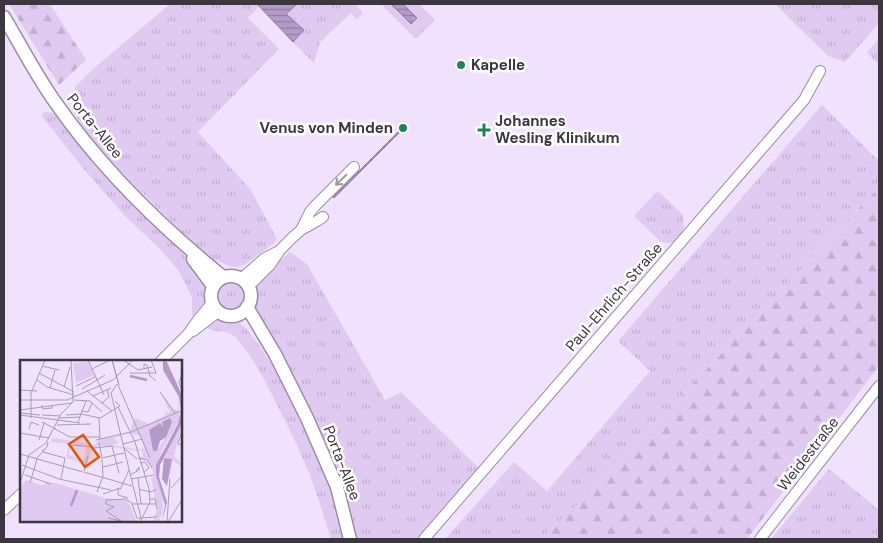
<svg xmlns="http://www.w3.org/2000/svg" width="883" height="543" font-family="'DM Sans',sans-serif">
	<style>
		.grass { fill: url(#grass-tufts) }
		.forest { fill: url(#forest-firs) }
		.water { fill: url(#water-rules); stroke: #917ba0 }
		.lines { fill: none; stroke-linecap: round; stroke-linejoin: round }
		.minor-casing { stroke: #9a8ca5; stroke-width: 12 }
		.tertiary-casing { stroke: #9a8ca5; stroke-width: 15 }
		.minor { stroke: #fff; stroke-width: 10 }
		.tertiary { stroke: #fff; stroke-width: 12 }
		.oneway { stroke: #9e9aa0 }
		.poi-dot { fill: #22825a; stroke: #fff; stroke-width: 2 }
		.labels { text-anchor: middle; dominant-baseline: central; stroke-width: 5; stroke-linejoin: round; paint-order: stroke }
		.poi-label { font-size: 15px; font-weight: bold; fill: #3c3640; stroke: #fff; text-anchor: start }
		.street-label { font-size: 15px; fill: #3c3640; stroke: #fff }
		.inset-river { fill: none; stroke: #b599c9; stroke-width: 2.5 }
		.inset-road { fill: none; stroke: #a89db1; stroke-width: 1 }
		.view { fill: #df570f; fill-opacity: 0.15; stroke: #df570f; stroke-width: 2.5 }
		.inset-edge { fill: none; stroke: #3c3640; stroke-width: 2.5 }
	</style>
	<defs>
		<pattern id="grass-tufts" width="24" height="20" patternUnits="userSpaceOnUse" patternTransform="scale(1.25)"><rect width="24" height="20" fill="#e1caf1"/><path d="M3 7l-1-3M5 7V3M7 7l1-3M15 17l-1-3M17 17v-4M19 17l1-3" fill="none" stroke="#c2aed0"/></pattern>
		<pattern id="forest-firs" width="22" height="20" patternUnits="userSpaceOnUse" patternTransform="scale(1.25)"><rect width="22" height="20" fill="#e1caf1"/><path d="M5 1l3.5 6h-7zM16 11l3.5 6h-7z" fill="#c2aed0"/></pattern>
		<pattern id="water-rules" width="6" height="5" patternUnits="userSpaceOnUse" patternTransform="scale(1.25)"><rect width="6" height="5" fill="#b599c9"/><path d="M0 2.5h6" fill="none" stroke="#947ea5"/></pattern>
	</defs>
	<rect width="100%" height="100%" fill="#f0e1fc"/>
	<path class="grass" d="M170 4H257L259 6 248 18 279 49 198 132 251 190 277 239 274 243C267 248 261 253 254 258 240 269 234 270 217 260L214 264 100 151 71 109 75 87 93 69Z
		M297 4H355L363 13 357 19 351 13 320 42 314 63 293 42 304 30 286 14Z
		M381 4H419L435 20 416 39Z
		M775 4H879V23L845 62 828 56Z
		M879 38V65L867 53Z
		M822 105 879 161V187L593 490 540 539H445L514 462 547 491 650 371 618 341Z
		M45 112 59 114 89 154 200 272C202 276 206 281 208 286 212 298 202 309 195 318L192 316V297L178 270 160 249 125 216 82 167 41 115Z
		M658 191 683 215 684 230 674 242 667 243 660 241 634 216Z
		M290 252 307 264 385 400 401 392 480 469 418 539H357L342 491 253 306 254 285 256 281Z
		M217 296a14 14 0 1 1 28 0a14 14 0 1 1-28 0Z
		M216 318C223 317 235 319 241 324 250 331 256 342 263 351 285 381 299 414 314 449 326 479 339 508 346 539H331C325 520 319 500 312 481 302 453 288 427 275 401 264 379 253 357 237 339 226 326 215 336 206 326Z
		M829 469 879 510V539H771Z"/>
	<path class="forest" d="M9 4H50L86 60 59 85Z
		M879 187V366L747 539H540L593 490Z"/>
	<path class="water" d="M257 4H297L286 14 304 30 293 42Z
		M391 4H403L417 18 411 24Z
		M402 124 406 126V130L401 131 334 198 333 197 400 130V126Z"/>
	<g class="lines">
		<g class="minor-casing">
			<path id="minor" d="M301 230 310 212 315 206 354 167
				M241 279 265 258 277 252
				M248 287 270 265 280 250 292 238 301 230 317 221 323 217
				M193 331 218 312
				M160 362 188 334 198 320 212 303
				M4 510 21 494
				M424 539 804 100 820 71
				M760 539 879 386"/>
		</g>
		<g class="tertiary-casing">
			<path id="tertiary" d="M4 17C20 44 35 73 53 99 99 166 160 226 223 277
				M193 259 213 286
				M211 296a20 20 0 1 1 40 0a20 20 0 1 1-40 0Z
				M247 307 275 354 307 418 337 487 350 539"/>
		</g>
		<use href="#minor" class="minor"/>
		<use href="#tertiary" class="tertiary"/>
	</g>
	<defs><path id="oneway-shaft" d="M-6 0H5M1.5-3L5.5 0L1.5 3" fill="none" stroke-width="1.6" stroke-linecap="round" stroke-linejoin="round" transform="scale(1.25)"/></defs>
	<use class="oneway" href="#oneway-shaft" transform="translate(341 180) rotate(136)"/>
	<g class="poi-dot">
		<circle cx="461" cy="65" r="5"/>
		<circle cx="403" cy="128" r="5"/>
		<path d="M481.5 122.5h5v5h5v5h-5v5h-5v-5h-5v-5h5z"/>
	</g>
	<g class="labels">
		<g class="poi-label">
			<text x="471" y="65">Kapelle</text>
			<text x="495" y="121">Johannes<tspan x="495" dy="17">Wesling Klinikum</tspan></text>
			<text x="393" y="128" text-anchor="end">Venus von Minden</text>
		</g>
		<g class="street-label">
			<text transform="translate(95 126) rotate(51)">Porta-Allee</text>
			<text transform="translate(614 297) rotate(-49)">Paul-Ehrlich-Straße</text>
			<text transform="translate(808 454) rotate(-52)">Weidestraße</text>
			<text transform="translate(342 463) rotate(69)">Porta-Allee</text>
		</g>
	</g>
	<g transform="translate(20 360)">
		<rect width="162" height="162" fill="#f0e1fc"/>
		<path d="M157 32 160 60 142 90 136 109 143 139 142 156 135 160 140 158V162H133L137 149 131 116 134 118 133 111 127 100 118 98 123 97 122 91 78 85 71 92 67 104 46 98 49 84 31 82 32 78 71 84 73 87 80 79 101 76 94 78 99 83 92 85 122 90V86L125 90 121 76 110 73 114 58 129 64 146 55 145 52 150 53 141 33 152 49 158 50ZM150 58 147 74 137 91H133L129 70 140 63 143 67V62ZM51 81 58 87 67 84 64 99 60 100 50 97 61 99 49 95ZM162 63 154 97 160 102 162 106V112L160 118 162 107 153 100 149 119 152 99 144 97 139 108 140 105Z" fill="#e1caf1" fill-rule="evenodd"/>
		<path d="M6 120 24 126 25 122 35 123 89 139H107L117 162H0V129Z" fill="#e1caf1"/>
		<path d="M68 2 74 15 56 23 53 3Z" fill="#e1caf1"/>
		<path d="M143 0H146L162 35 163 61 140 105 139 117 147 142 142 162 145 145 136 115V105L158 64 161 51 159 37 143 10ZM150 58 152 62 146 77 140 81 137 91H133L129 70 140 63 143 67 142 62ZM144 98 152 99 147 126 142 119Z" fill="#b599c9"/>
		<path class="inset-river" d="M110 16 127 20M51 146 57 130"/>
		<path class="inset-road" d="M68 0 84 35M92 0 99 25 92 0M103 0 118 10 132 7M22 6 39 10M72 9 90 0M124 9V4L127 5 130 16 136 21M163 11 159 23 163 32M19 13 54 32M110 13H136L131 0M17 20 27 27 54 35M97 24 91 33 105 93M98 25 130 98M56 26 75 17M44 27 50 7M30 28 35 10M62 29 85 15M0 30 17 31M67 31 92 51M140 32 155 53M73 36 91 28M0 40H47L93 20 113 0M54 40 70 41 82 52M82 43 89 37 87 29M22 45 23 49 32 48V45M98 47 115 82 129 129 130 142 122 158M0 50 52 43M61 51 68 52 72 43M0 53 20 55M61 54 80 58 100 46 95 41M0 55 60 63M22 55 40 56M46 55 61 54M11 58V33L25 0M39 58 60 57M79 58 80 79M22 62 36 69M58 62 66 41M37 65 71 64M163 67 158 84 163 85M9 69 11 62 19 65M35 69 50 77H80M0 73 29 78M19 80 24 63M76 80 111 72 163 50M79 83 82 98M103 84 122 79M52 85 73 87M74 88 92 86 99 113M104 88 117 99M23 89V92L45 98 41 119M105 93 122 162M0 94 63 112M82 98 104 93M118 98 127 100 132 108M16 99 27 87 28 82M120 103 125 102 129 108 124 112M2 105 39 119 91 130M83 107 103 102M64 111 68 96M64 112 112 126M5 115 31 124M110 115 119 110V107L116 111M118 118 121 144M111 119 134 115M0 123 9 95 26 83 41 54 53 42 51 0M10 123 17 99M98 128V135L108 138M151 128 163 115M119 129 130 132 136 130M100 130 109 110M77 132 83 116 82 99M83 134 100 128M130 139H135L137 149M112 144 117 158 121 159M86 151 94 147 86 144V140L106 139 113 144H136M86 151 101 161 88 158M120 158 137 157M147 161 150 119M148 162 163 138"/>
		<path class="view" d="M63 75 79 97 65 107 49 84Z"/>
		<rect width="162" height="162" class="inset-edge"/>
	</g>
	<rect width="883" height="543" fill="none" stroke="#3c3640" stroke-width="10"/>
</svg>
